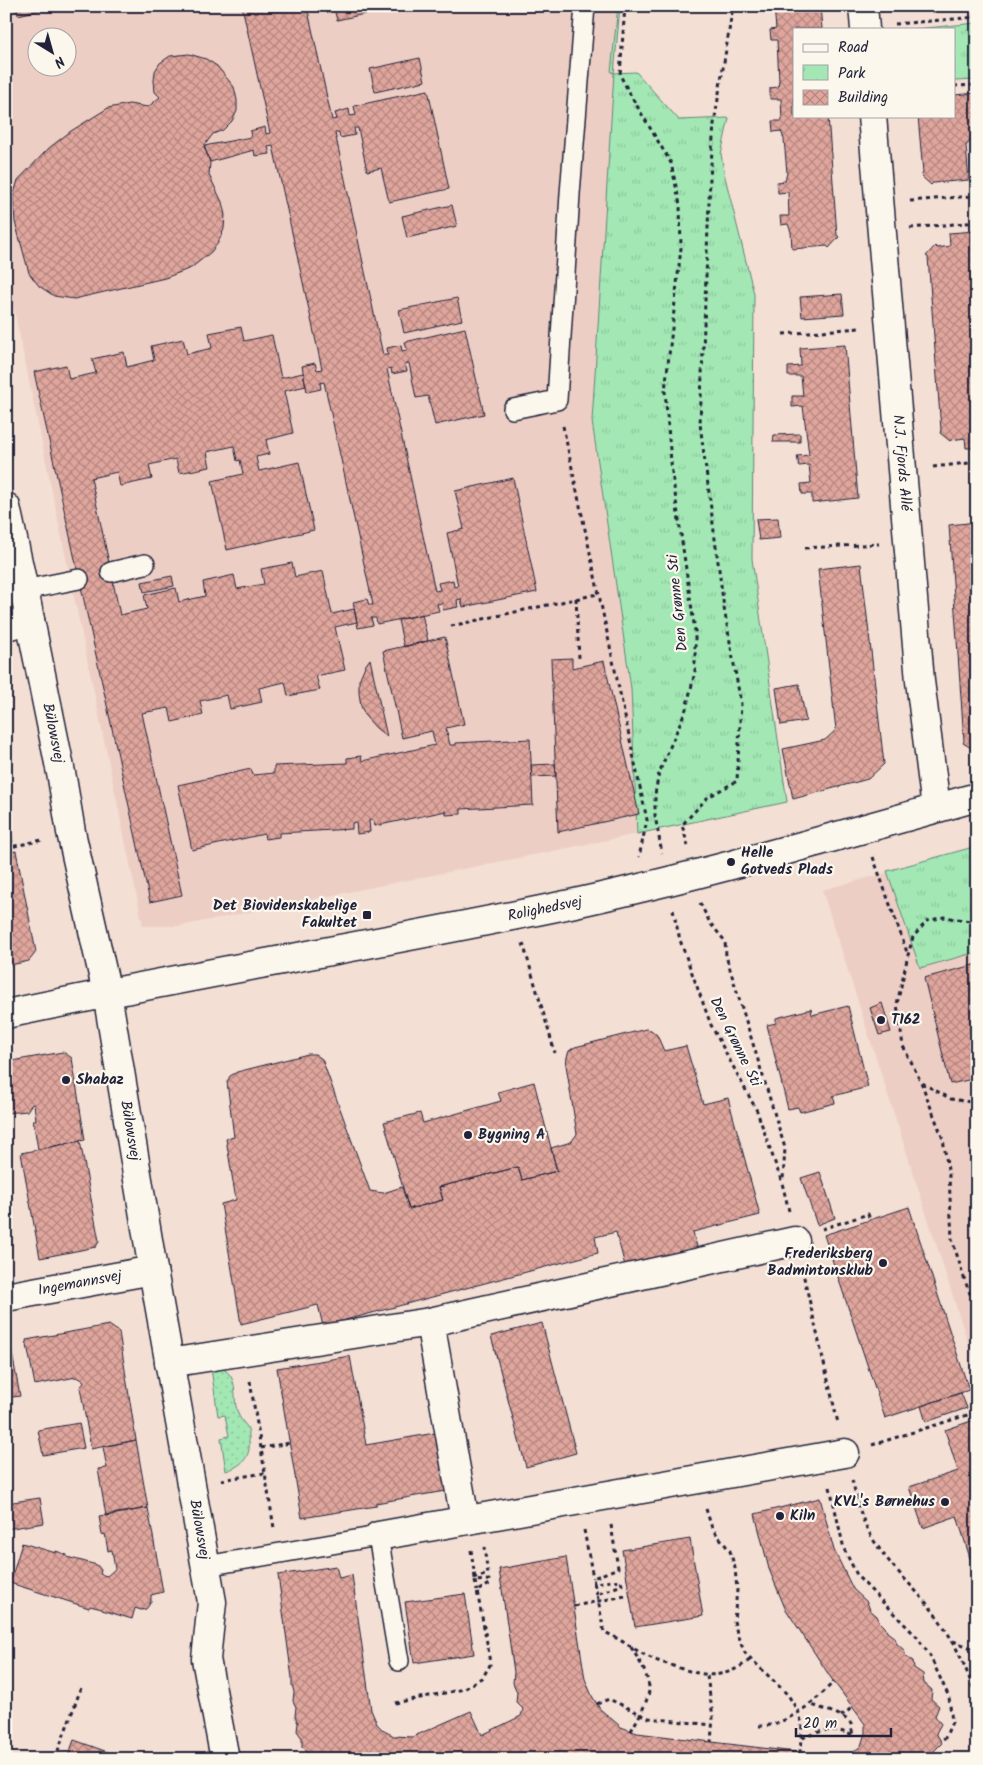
<svg xmlns="http://www.w3.org/2000/svg" width="983" height="1765" font-family="Kalam,sans-serif">
	<style>
		.built { fill: #edcec4; fill-rule: evenodd }
		.grass { fill: url(#grass-dots); stroke: #628578 }
		.park { fill: url(#park-tufts); stroke: #628578 }
		.building { fill: url(#building-cross-hatch); stroke: #22223b }
		.lines { fill: none; stroke-linecap: round; stroke-linejoin: round }
		.lane-casing { stroke: #22223b; stroke-width: 22 }
		.street-casing { stroke: #22223b; stroke-width: 31 }
		.secondary-casing { stroke: #22223b; stroke-width: 31 }
		.path { stroke: #22223b; stroke-width: 3; stroke-dasharray: 4 4; stroke-linecap: butt }
		.lane { stroke: #fbf7ec; stroke-width: 19 }
		.street { stroke: #fbf7ec; stroke-width: 28 }
		.secondary { stroke: #fbf7ec; stroke-width: 28 }
		.poi-dot { fill: #22223b; stroke: #fbf7ec; stroke-width: 2 }
		.labels { text-anchor: middle; dominant-baseline: central; stroke-width: 4.5; stroke-linejoin: round; paint-order: stroke }
		.street-label { font-size: 15px; fill: #22223b; stroke: #fbf7ec }
		.poi-label { font-size: 15px; font-weight: bold; fill: #22223b; stroke: #fbf7ec; text-anchor: start }
	</style>
	<defs>
		<pattern id="grass-dots" width="8" height="8" patternUnits="userSpaceOnUse" patternTransform="scale(1.25)"><rect width="8" height="8" fill="#a3e8b4"/><path d="M2 2h.1M6 6h.1" fill="none" stroke="#8cc79c" stroke-width="1.8" stroke-linecap="round"/></pattern>
		<pattern id="park-tufts" width="24" height="20" patternUnits="userSpaceOnUse" patternTransform="scale(1.25)"><rect width="24" height="20" fill="#a3e8b4"/><path d="M3 7l-1-3M5 7V3M7 7l1-3M15 17l-1-3M17 17v-4M19 17l1-3" fill="none" stroke="#8cc79c"/></pattern>
		<pattern id="building-cross-hatch" width="8" height="8" patternUnits="userSpaceOnUse" patternTransform="scale(1.25)"><rect width="8" height="8" fill="#e0a69d"/><path d="M0 0l8 8M0 8l8-8" fill="none" stroke="#b58781"/></pattern>
	</defs>
	<rect width="100%" height="100%" fill="#f3dfd4"/>
	<filter id="ink" filterUnits="userSpaceOnUse"><feTurbulence type="fractalNoise" baseFrequency=".02" numOctaves="2"/><feDisplacementMap in="SourceGraphic" scale="10" xChannelSelector="R" yChannelSelector="G"/><feConvolveMatrix kernelMatrix="1 2 1 2 8 2 1 2 1" color-interpolation-filters="sRGB"/></filter>
	<g filter="url(#ink)">
		<path class="built" d="M6 6H620L592 421 631 688 637 834 180 926H143L6 271ZM38 38H68V68H38Z
			M977 849V1371L822 890Z"/>
		<path class="grass" d="M618 6H620L614 73 611 72Z
			M217 1366C243 1376 230 1397 239 1416 241 1421 246 1424 248 1429 249 1432 249 1437 249 1441 251 1458 241 1466 226 1471L221 1438 229 1436 225 1415 218 1416 211 1368Z"/>
		<path class="park" d="M977 23V80L954 81V29H916Z
			M636 72 679 120 729 118 721 154 725 177 754 294 752 559 787 802 637 834 631 688 592 421 614 73Z
			M977 846V952L920 968 887 871Z"/>
		<path class="building" d="M16 6H49V8L18 15Z
			M242 6H307L332 120 337 119 335 113 349 109 350 116 356 115 354 106 428 90 449 189 389 202 381 168 367 171 358 128H354L355 135 340 138 339 132 335 133 383 355H388L387 348 401 345 402 351 407 350 405 342 465 328 484 414 435 425 428 396 416 398 409 363 405 364 407 371 392 374 391 368 387 369 435 591 440 590 438 583 453 580 454 587 458 586 447 533 464 529 455 491 513 478 537 592 463 607 461 599 457 600 458 607 443 610 442 603 437 604 439 611 377 624 376 618H371L373 625 358 628 353 602 367 599 369 605H373L324 382 320 383 321 389 307 392 302 366 315 363 317 370 322 369 273 146 268 147 270 154 255 156 254 150 210 162 204 146 251 137 250 131 265 127 266 134 270 133Z
			M350 6H402L337 20 334 9Z
			M774 6H820L822 29H794V116H828L837 235 839 237 829 248 827 246 792 249 791 232 788 224 781 225 780 216H789L788 192 778 193 777 182 785 181 787 173 784 139 781 131 773 132 772 121H782L781 99H770V88L778 87 779 81 777 40H771L770 30 776 29Z
			M189 54 206 59 217 66 234 87 237 100V111L232 121 223 130 213 134 204 146 210 162 209 175 222 202 225 215 224 229 218 243 211 252 191 268 165 278 74 299 54 296 39 286 29 273 15 222 13 197 18 180 49 148 71 131 108 108 129 104 148 107 160 97 155 92 154 81 155 71 160 63 170 56Z
			M420 58 425 81 375 92 370 69Z
			M977 93V139L971 140 966 146 969 180 933 183 931 185 921 176 923 173 918 116H954V95Z
			M452 205 457 226 407 238 402 216Z
			M975 231 977 260V448H966L965 438 951 440 950 441 940 433 941 430 928 257 926 256 935 246 937 248 950 246 949 233Z
			M842 294 844 314 802 317 800 297Z
			M457 298 462 320 404 333 399 310Z
			M241 327 244 341 272 335 281 378 303 373 306 386 284 391 293 433 266 440 269 454 256 457 259 471 299 462 314 530 227 550 212 481 243 474 240 460 237 461 234 446 207 452 210 467 179 473 176 459 149 465 152 479 120 486 117 472 91 478 120 615 147 609 144 595 176 588 179 602 205 596 203 582 234 575 237 589 264 584 261 569 292 563 295 577 323 571 332 614 354 609 357 622 335 627 345 670 316 676 320 690 288 696 285 682 259 688 262 702 230 709 227 695 200 701 203 715 172 722 169 708 142 713 182 895 150 902 34 372 66 365 69 379 96 373 92 359 124 352 127 367 154 360 151 346 183 339 187 354 212 348 209 333Z
			M845 345 858 498 812 503V494H802L801 484 811 483 809 465 799 466 797 456 809 455 803 406 792 407V396H803L801 376H788V367L801 366 800 348Z
			M800 434V442H773L774 435Z
			M778 518 780 538 759 540 756 519Z
			M977 522V750L976 751 963 743 964 741 949 525Z
			M861 564 884 764 868 779 793 799 783 749 825 740 836 730 818 569Z
			M172 576 174 586 144 592 142 582Z
			M422 614 428 641 404 647 398 620Z
			M445 637 464 724 446 728 450 745H456V743L530 739 533 805 461 809V814L446 815V811L375 826 373 820H369L370 832 357 834 356 822 352 823V829L279 833V837L265 839 264 834 192 850 178 785 251 769 253 775 274 773V766L347 763V758L361 756 362 761 435 745 432 731 402 738 383 651Z
			M572 658V668L604 661 639 814 558 832 551 659Z
			M370 659 387 737 376 728 366 717 361 706 359 693V680L365 666Z
			M799 684 806 721 781 725 776 688Z
			M555 764 556 776 532 777 531 765Z
			M6 800 13 842 6 844Z
			M16 851 36 952 29 961 6 966V853Z
			M977 964V1078L950 1084 924 978Z
			M882 1003 891 1032 879 1035 870 1008Z
			M848 1006 868 1087 833 1096 835 1103 800 1112 798 1107 788 1109 767 1025 776 1023V1018L811 1009 812 1015Z
			M646 1029 651 1030 657 1035 664 1051 686 1046 703 1104 728 1098 760 1215 693 1232 699 1254 627 1273 616 1232 595 1237 598 1253 323 1326 318 1305 241 1324 221 1204 236 1200 226 1139 234 1137 227 1082 230 1076 237 1072 308 1054H315L322 1059 370 1191 383 1193 402 1187 409 1209 443 1200 439 1187 518 1167 522 1180 557 1171 551 1148 571 1142 577 1134 566 1065 567 1057 569 1051 575 1047Z
			M63 1052 72 1058 85 1140 38 1149 33 1120H36L34 1104 31 1105 27 1111 6 1113V1062Z
			M534 1082 557 1171 522 1180 518 1167 439 1187 443 1200 409 1209 384 1122 420 1113 423 1123 501 1101 498 1092Z
			M80 1141 99 1241 96 1247 40 1258 21 1153Z
			M820 1172 835 1218 817 1225 801 1178Z
			M909 1207 969 1390 885 1418 824 1235Z
			M542 1323 576 1453 526 1467 491 1336Z
			M109 1325 119 1332 136 1440 91 1449 80 1387 84 1383 83 1380 76 1377 35 1385 26 1340Z
			M7 1344V1348H11L20 1396 6 1398Z
			M350 1356 366 1445 435 1433 445 1491 376 1503V1506L302 1518 277 1368Z
			M961 1393 967 1408 926 1422 921 1406Z
			M977 1419V1556L970 1558 957 1516 923 1528 909 1487 958 1471 945 1430Z
			M79 1423 84 1448 43 1455 38 1430Z
			M136 1440 148 1508 106 1516 98 1469 107 1468 103 1447Z
			M40 1498 44 1523 6 1529V1503Z
			M820 1498 834 1550 853 1589 867 1602 870 1610 877 1616 879 1621 885 1627 887 1632 895 1638 897 1644 904 1650 906 1657 913 1661 914 1668 923 1674 924 1683 932 1690 931 1699 939 1706 935 1716 941 1724 936 1733 942 1743 934 1751 937 1759H308V1753L302 1747V1738L297 1731 298 1723 295 1716 296 1707 293 1701 294 1692 292 1685V1678L278 1575 336 1566 339 1578 352 1575 371 1710 377 1724 384 1731 394 1736 412 1737 471 1711 482 1735 521 1716 523 1709 516 1702 517 1692 513 1683 514 1672 499 1569 566 1557 585 1679 592 1696 600 1709 621 1727 637 1733 837 1757 852 1753 861 1746 865 1733V1724L831 1678 785 1608 769 1569 755 1514Z
			M148 1508 163 1592 151 1595V1601L149 1605 146 1609 141 1610 135 1608 132 1619 102 1610V1609L90 1606 89 1608 10 1583 22 1543 56 1553V1551L67 1555V1557L97 1565 101 1570 100 1574 107 1576 115 1569 112 1550 108 1551 105 1534 102 1535 99 1516Z
			M690 1539 703 1616 635 1627 622 1550Z
			M465 1594 474 1654 414 1663 405 1602Z
			M74 1740 91 1746 127 1759H67Z"/>
		<g class="lines">
			<g class="lane-casing">
				<path id="lane" d="M513 409 557 400 570 194 585 6
					M111 572 145 564
					M24 590 79 579
					M206 1566 378 1536 399 1661"/>
			</g>
			<g class="street-casing">
				<g id="street">
					<path d="M863 6 865 29"/>
					<path id="s1" d="M872 116 920 681 936 808"/>
					<path id="s2" d="M6 507 24 590 62 778 71 832 107 993 153 1270 212 1602 206 1659 225 1759"/>
					<path d="M6 626 30 620"/>
					<path id="s3" d="M6 1297 153 1270"/>
					<path d="M430 1322 465 1520"/>
					<path d="M169 1363 430 1322 795 1241"/>
					<path d="M378 1536 845 1453"/>
				</g>
			</g>
			<g class="secondary-casing">
				<g id="secondary">
					<path id="s4" d="M6 1014C189 975 373 945 556 907 698 877 837 836 977 797"/>
				</g>
			</g>
			<path class="path" d="M625 6 620 75 631 96 671 163 680 205 681 248 665 391 672 473 695 631V672L686 709 659 773 655 794V816L662 853
				M895 24 977 17
				M954 86 977 85
				M910 201 972 196
				M910 228 977 222
				M783 334 860 328
				M563 426 647 820 639 857
				M933 467 977 462
				M805 548 879 544
				M576 598 579 658
				M451 626 598 594
				M688 846 682 825 708 797 737 781 741 704 724 608 700 424 710 178 714 124 733 6
				M6 848 42 840
				M873 857 908 955
				M700 903 710 923 725 941 726 956 785 1148 783 1180
				M673 910 680 940 711 1025 757 1111 782 1183 789 1211
				M977 922 944 917 927 921 913 937 908 955 897 1004 903 1046 921 1082 943 1139 949 1176 952 1239 965 1281 977 1311
				M523 943 555 1053
				M922 1083 951 1099 977 1103
				M822 1229 868 1214 870 1220
				M802 1269 838 1423
				M250 1381 274 1528
				M872 1445 977 1412
				M261 1448 290 1443
				M221 1480 265 1473
				M852 1480C856 1494 859 1511 865 1524 881 1560 912 1583 935 1614 955 1641 966 1667 977 1699
				M830 1487 844 1549 858 1577 917 1637 930 1656 949 1697 952 1722 945 1738 939 1739
				M706 1509 712 1528 730 1551 735 1568 737 1590 734 1621 738 1637 745 1653 788 1695 798 1711 802 1724 800 1752
				M611 1525 618 1568 593 1578 594 1583 621 1580 622 1585 597 1594 604 1632C621 1639 634 1650 651 1658 659 1662 668 1664 676 1667 707 1677 724 1680 751 1659
				M584 1530 593 1578
				M471 1550 475 1578
				M475 1581 477 1591
				M594 1583 597 1594
				M574 1606 630 1595
				M953 1641 977 1650
				M707 1676 713 1717 711 1742
				M395 1703 464 1689 483 1677 490 1665 488 1648 477 1591 490 1584 489 1580 475 1581V1578L488 1574 484 1547
				M597 1704 609 1699 649 1718 712 1725
				M841 1716 853 1707
				M759 1726C785 1727 818 1700 834 1681
				M631 1731C637 1720 650 1699 649 1687 647 1672 638 1659 631 1647
				M802 1738C823 1730 833 1726 853 1736 852 1733 852 1727 851 1724 845 1714 821 1709 810 1704
				M55 1759 81 1688"/>
			<use href="#lane" class="lane"/>
			<use href="#street" class="street"/>
			<use href="#secondary" class="secondary"/>
		</g>
	</g>
	<g class="poi-dot">
		<circle cx="731" cy="862" r="5"/>
		<rect x="362" y="910" width="10" height="10" rx="2.5"/>
		<circle cx="881" cy="1020" r="5"/>
		<circle cx="66" cy="1080" r="5"/>
		<circle cx="468" cy="1135" r="5"/>
		<circle cx="883" cy="1263" r="5"/>
		<circle cx="945" cy="1502" r="5"/>
		<circle cx="780" cy="1516" r="5"/>
	</g>
	<g class="labels">
		<g class="street-label">
			<text stroke="none"><textPath href="#s1" startOffset="348">N.J. Fjords Allé</textPath></text>
			<text transform="translate(678 603) rotate(-96)">Den Grønne Sti</text>
			<text stroke="none"><textPath href="#s2" startOffset="231">Bülowsvej</textPath></text>
			<text stroke="none"><textPath href="#s4" startOffset="549">Rolighedsvej</textPath></text>
			<text transform="translate(735 1042) rotate(64)">Den Grønne Sti</text>
			<text stroke="none"><textPath href="#s2" startOffset="636">Bülowsvej</textPath></text>
			<text stroke="none"><textPath href="#s3" startOffset="75">Ingemannsvej</textPath></text>
			<text stroke="none"><textPath href="#s2" startOffset="1041">Bülowsvej</textPath></text>
		</g>
		<g class="poi-label">
			<text x="741" y="853">Helle<tspan x="741" dy="17">Gotveds Plads</tspan></text>
			<text x="357" y="906" text-anchor="end">Det Biovidenskabelige<tspan x="357" dy="17">Fakultet</tspan></text>
			<text x="891" y="1020">T162</text>
			<text x="76" y="1080">Shabaz</text>
			<text x="478" y="1135">Bygning A</text>
			<text x="873" y="1254" text-anchor="end">Frederiksberg<tspan x="873" dy="17">Badmintonsklub</tspan></text>
			<text x="935" y="1502" text-anchor="end">KVL's Børnehus</text>
			<text x="790" y="1516">Kiln</text>
		</g>
	</g>
	<rect width="983" height="1765" fill="none" stroke="#fbf7ec" stroke-width="25"/>
	<rect x="12" y="12" width="958" height="1740" fill="none" stroke="#22223b" stroke-width="2" filter="url(#ink)"/>
	<rect x="793" y="28" width="162" height="90" fill="#fbf7ec" stroke="#a4a2a5"/>
	<rect x="803" y="44" width="25" height="8" fill="#fbf7ec" stroke="#a4a2a5"/>
	<text x="838" y="52" font-size="15" fill="#22223b">Road</text>
	<rect x="803" y="65" width="25" height="15" fill="url(#park-tufts)" stroke="#a4a2a5"/>
	<text x="838" y="78" font-size="15" fill="#22223b">Park</text>
	<rect x="803" y="90" width="25" height="15" fill="url(#building-cross-hatch)" stroke="#a4a2a5"/>
	<text x="838" y="102" font-size="15" fill="#22223b">Building</text>
	<g transform="translate(52 52) rotate(143)"><circle r="24" fill="#fbf7ec" stroke="#a4a2a5"/>
	<path d="M0-4L9 19L0 12L-9 19Z" fill="#22223b"/>
	<text y="-8" font-size="14" font-weight="bold" text-anchor="middle" fill="#22223b">N</text>
	</g>
	<path d="M796 1728v8h95v-8" fill="none" stroke="#22223b" stroke-width="2.5"/>
	<text x="803" y="1728" font-size="15" fill="#22223b" stroke="#fbf7ec" stroke-width="4" paint-order="stroke">20 m</text>
</svg>
